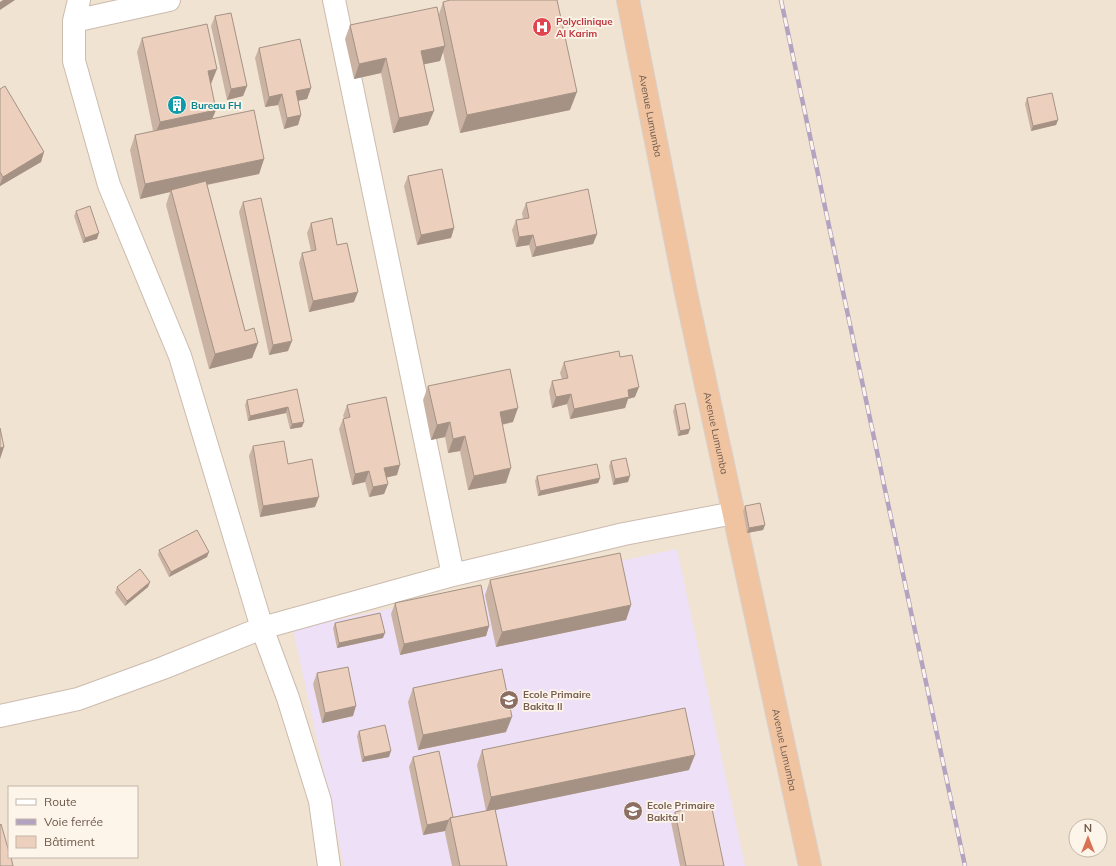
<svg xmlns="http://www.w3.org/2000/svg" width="1116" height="866" font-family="Mulish,sans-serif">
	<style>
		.residential { fill: #f0e3d2; fill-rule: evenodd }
		.education { fill: #eee0f6 }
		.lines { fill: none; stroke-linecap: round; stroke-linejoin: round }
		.minor-casing { stroke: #ccbbae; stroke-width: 24 }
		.trunk-casing { stroke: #d7d0cd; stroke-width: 24 }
		.minor { stroke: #fff; stroke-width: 22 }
		.trunk { stroke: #f0c4a0; stroke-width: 22 }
		.rail-casing { stroke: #b3a3c1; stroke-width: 4.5 }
		.rail { stroke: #fdf5e9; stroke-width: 3; stroke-dasharray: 9; stroke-linecap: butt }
		.wall { fill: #cbb3a3 }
		.shaded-wall { fill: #a59284 }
		.building { fill: #ecd0bd; stroke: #a59284 }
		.labels { text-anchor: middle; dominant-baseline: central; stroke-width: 3.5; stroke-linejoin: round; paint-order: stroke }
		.health-label { font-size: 10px; font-weight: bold; fill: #be3a42; stroke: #fdf5e9; text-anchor: start }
		.culture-label { font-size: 10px; font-weight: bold; fill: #0d838f; stroke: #fdf5e9; text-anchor: start }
		.street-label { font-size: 10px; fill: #6f584c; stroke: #fdf5e9 }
		.education-label { font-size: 10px; font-weight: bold; fill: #785e54; stroke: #fdf5e9; text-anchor: start }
	</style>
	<rect width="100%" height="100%" fill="#faf1e3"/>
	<path class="residential" d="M0 0H1116V866H0ZM9 787H137V857H9ZM1076 826H1100V850H1076Z"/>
	<path class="education" d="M677 549 745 866H344L293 629Z"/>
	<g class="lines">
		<g class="minor-casing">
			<path id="minor" d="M79 0 74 21V61L109 185 180 356 262 628 288 698 320 801 329 866
				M334 0 453 575
				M74 21 169 0
				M0 716 78 699 163 668 262 628 453 575 624 534 734 513"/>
		</g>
		<g class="trunk-casing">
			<g id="trunk">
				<path id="s1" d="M628 0 686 293 810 866"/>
			</g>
		</g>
		<use href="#minor" class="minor"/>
		<use href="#trunk" class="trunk"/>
		<g class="rail-casing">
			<path id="rail" d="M781 0 965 866"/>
		</g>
		<use href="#rail" class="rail"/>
	</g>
	<path class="wall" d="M443 2 570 110 460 133 443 52 440 61 424 64 428 125 393 133 381 73 354 79 345 39 350 25 439 14Z
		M215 16 247 86 243 96 227 100 211 26Z
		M142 38 211 84H210L216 110 212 119 264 159 259 174 207 185 245 331 258 343 252 358 209 369 166 205 170 192 140 199 130 150 135 135 153 131 137 52Z
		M259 48 311 88 307 99 298 100 301 115 298 125 284 129 278 105 265 107 255 58Z
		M0 89 44 152 41 162 0 186Z
		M1027 98 1058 120 1056 125 1031 131 1025 104Z
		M408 176 454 228 451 238 417 245 404 186Z
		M243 202 288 351 269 355 239 212Z
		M526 203 597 234 593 244 532 257 529 245 516 247 512 230 516 220 523 219 522 213Z
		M76 211 97 239 83 243 74 216Z
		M311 223 337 245 354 302 309 312 299 263 302 253 311 251 307 233Z
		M620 357 635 397 628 399 625 408 570 419 567 404 552 408 549 391 552 381 562 379 560 373 564 362Z
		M428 386 513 422 502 425 506 483 468 490 460 451 448 453 445 437 431 440 423 400Z
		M297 389 302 427 290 429 286 413 248 421 245 405 247 400Z
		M347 405 397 475 386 477 388 484 384 494 369 497 365 482 352 485 339 429 343 419 344 418 343 416Z
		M675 405 690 429 688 434 678 436 673 411Z
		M253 446 288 464 315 507 260 517 249 456Z
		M611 461 628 482 613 485 609 466Z
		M537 476 600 478 598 483 538 496 535 481Z
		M745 506 765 525 763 530 747 533 743 511Z
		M159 550 207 557 169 577 158 555Z
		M490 580 631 605 626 620 496 647 485 595Z
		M150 582 148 587 125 606 115 593 117 587Z
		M395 603 489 626 486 636 400 655 391 614Z
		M335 623 383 638 337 648 333 628Z
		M317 673 353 716 322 723 313 684Z
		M413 688 506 732 418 750 408 702Z
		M359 731 389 757 362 762 357 736Z
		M482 750 689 770 495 810 507 866H452L445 833V831L423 835 409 767 413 757 453 817 486 811 477 765Z
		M675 812 724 866H680L671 822Z"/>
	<path class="shaded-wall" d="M3 0H15L0 10V2Z
		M445 46 440 61 416 66 421 51Z
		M386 58 381 73 354 79 359 64Z
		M217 69 211 84 202 86 208 71Z
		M247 86 243 96 227 100 231 89Z
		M311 88 307 99 293 102 296 91Z
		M577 92 570 110 460 133 467 115Z
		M282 94 278 105 265 107 269 97Z
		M216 110 210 124 154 136 160 122Z
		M434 111 428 125 393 133 399 118Z
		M301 115 298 125 284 129 287 118Z
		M1058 120 1056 125 1031 131 1033 126Z
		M44 152 41 162 0 186V184L3 177Z
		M264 159 259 174 171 192V190L170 192 140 199 145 184Z
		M454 228 451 238 417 245 421 235Z
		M99 233 97 239 83 243 85 238Z
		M597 234 593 244 532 257 536 247Z
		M533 235 529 245 516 247 519 237Z
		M358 292 354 302 309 312 313 301Z
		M292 341 288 351 269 355 273 345Z
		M258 343 252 358 209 369 215 354Z
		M639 387 635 397 628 399 625 408 570 419 574 409 628 390Z
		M571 394 567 404 552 408 556 397Z
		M288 407 286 413 248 421 250 416Z
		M518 408 513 422 494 426 500 412Z
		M304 422 302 427 290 429 292 424Z
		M450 422 445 437 431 440 437 425Z
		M690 429 688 434 678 436 680 431Z
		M465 436 460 451 448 453 453 439Z
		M4 447 0 459V448Z
		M400 465 397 475 381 479 384 468Z
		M511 468 506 483 468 490 474 476Z
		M369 471 365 482 352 485 355 474Z
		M630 476 628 482 613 485 615 479Z
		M600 478 598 483 538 496 540 491Z
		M388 484 384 494 369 497 373 487Z
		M319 497 315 507 260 517 263 506Z
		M765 525 763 530 747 533 749 528Z
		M209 552 207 557 169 577 171 572Z
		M150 582 148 587 125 606 127 601Z
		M631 605 626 620 496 647 502 632Z
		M489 626 486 636 400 655 404 644Z
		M385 633 383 638 337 648 339 643Z
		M356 706 353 716 322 723 325 713Z
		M512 717 506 732 418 750 423 735Z
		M391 751 389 757 362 762 364 757Z
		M695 755 689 770 486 812 491 797Z
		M449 820 445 831 423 835 427 825Z"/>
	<path class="building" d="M450 0H557L577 92 467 115 443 2Z
		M437 7 445 46 421 51 434 111 399 118 386 58 359 64 350 25Z
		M231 13 247 86 231 89 215 16Z
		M207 24 217 69 208 71 216 110 160 122 142 38Z
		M300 39 311 88 296 91 301 115 287 118 282 94 269 97 259 48Z
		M5 86 44 152 3 177 0 172V89Z
		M1052 93 1058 120 1033 126 1027 98Z
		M254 110 264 159 145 184 135 135Z
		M442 169 454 228 421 235 408 176Z
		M206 181 245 331 254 328 258 343 215 354 171 190Z
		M588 189 597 234 536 247 533 235 519 237 516 220 529 218 526 203Z
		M261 198 292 341 273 345 243 202Z
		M90 206 99 233 85 238 76 211Z
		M332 218 337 245 347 243 358 292 313 301 302 253 316 250 311 223Z
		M619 351 620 357 632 355 639 387 628 390 629 397 574 409 571 394 556 397 552 381 568 378 564 362Z
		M510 369 518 408 500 412 511 468 474 476 465 436 453 439 450 422 437 425 428 386Z
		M297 389 304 422 292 424 288 407 250 416 247 400Z
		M386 397 400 465 384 468 388 484 373 487 369 471 355 474 343 419 350 417 347 405Z
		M685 403 690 429 680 431 675 405Z
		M0 428 4 447 0 448Z
		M284 441 288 464 312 459 319 497 263 506 253 446Z
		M626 458 630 476 615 479 611 461Z
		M597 464 600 478 540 491 537 476Z
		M760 503 765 525 749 528 745 506Z
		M197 530 209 552 171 572 159 550Z
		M620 553 631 605 502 632 490 580Z
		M140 569 150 582 127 601 117 587Z
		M481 585 489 626 404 644 395 603Z
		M380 613 385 633 339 643 335 623Z
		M348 667 356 706 325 713 317 673Z
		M502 669 512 717 423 735 413 688Z
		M685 708 695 755 491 797 482 750Z
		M385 725 391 751 364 757 359 731Z
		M439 751 453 817 450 818 449 820 427 825 413 757Z
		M711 804 724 866H686L675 812Z
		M495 809 507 866H460L450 818Z
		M1 824 9 852V857H11L13 866H0V825Z"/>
	<defs>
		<g id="hospital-disc" transform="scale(1)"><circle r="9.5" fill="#e0444e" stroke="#fdf5e9"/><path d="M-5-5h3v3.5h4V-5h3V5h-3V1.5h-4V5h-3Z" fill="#fff"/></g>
		<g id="building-disc" transform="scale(1)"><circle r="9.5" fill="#0f9aa8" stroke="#fdf5e9"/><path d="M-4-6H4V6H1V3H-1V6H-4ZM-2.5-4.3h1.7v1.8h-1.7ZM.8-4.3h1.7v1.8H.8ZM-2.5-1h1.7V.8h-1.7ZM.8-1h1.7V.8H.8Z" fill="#fff"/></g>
		<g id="school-disc" transform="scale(1)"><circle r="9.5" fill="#8d6e63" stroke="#fdf5e9"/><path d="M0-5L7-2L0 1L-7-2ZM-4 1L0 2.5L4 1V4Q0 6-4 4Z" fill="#fff"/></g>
	</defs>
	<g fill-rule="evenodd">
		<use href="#hospital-disc" x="542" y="27"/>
		<use href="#building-disc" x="177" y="105"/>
		<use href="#school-disc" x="509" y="700"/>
		<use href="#school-disc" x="633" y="811"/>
	</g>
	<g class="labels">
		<g class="health-label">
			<text x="556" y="21">Polyclinique<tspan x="556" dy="12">Al Karim</tspan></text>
		</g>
		<g class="culture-label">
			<text x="191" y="105">Bureau FH</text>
		</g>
		<g class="street-label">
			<text stroke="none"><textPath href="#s1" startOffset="118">Avenue Lumumba</textPath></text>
			<text stroke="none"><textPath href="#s1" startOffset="442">Avenue Lumumba</textPath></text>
			<text stroke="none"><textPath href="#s1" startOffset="766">Avenue Lumumba</textPath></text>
		</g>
		<g class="education-label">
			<text x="523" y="694">Ecole Primaire<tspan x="523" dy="12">Bakita II</tspan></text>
			<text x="647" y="805">Ecole Primaire<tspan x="647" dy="12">Bakita I</tspan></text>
		</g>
	</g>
	<rect x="8" y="786" width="130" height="72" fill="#fdf5e9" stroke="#c4b6aa"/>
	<rect x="16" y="799" width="20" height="6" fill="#ffffff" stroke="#c4b6aa"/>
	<text x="44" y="806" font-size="12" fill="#6f584c">Route</text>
	<rect x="16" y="819" width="20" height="6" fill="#b3a3c1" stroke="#c4b6aa"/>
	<text x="44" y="826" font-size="12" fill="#6f584c">Voie ferrée</text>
	<rect x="16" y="836" width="20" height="12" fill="#ecd0bd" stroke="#c4b6aa"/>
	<text x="44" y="846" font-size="12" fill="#6f584c">Bâtiment</text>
	<g transform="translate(1088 838)"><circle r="19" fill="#fdf5e9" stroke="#c4b6aa"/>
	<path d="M0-3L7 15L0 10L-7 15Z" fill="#d87153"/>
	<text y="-6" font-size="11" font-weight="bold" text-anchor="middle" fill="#6f584c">N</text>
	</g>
</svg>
